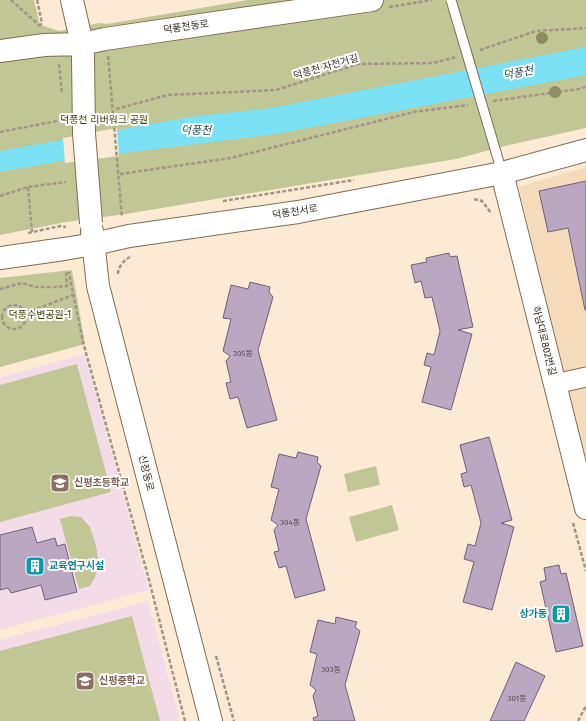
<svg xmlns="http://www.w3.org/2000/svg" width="586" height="721" font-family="'Fira Sans','Noto Sans KR',sans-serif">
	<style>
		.built { fill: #f6dbba }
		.education { fill: #f3dce7 }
		.green { fill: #c0c795 }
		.water { fill: #7be1f5 }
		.pier { fill: #fcead5 }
		.building { fill: #baa7c2; stroke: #716078 }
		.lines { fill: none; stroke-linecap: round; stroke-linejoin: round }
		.lane-casing { stroke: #806c54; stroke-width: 11 }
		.street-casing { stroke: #806c54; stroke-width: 21 }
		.secondary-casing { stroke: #806c54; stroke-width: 24 }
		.path { stroke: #a49686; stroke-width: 2.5; stroke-dasharray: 4 2; stroke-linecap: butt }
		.lane { stroke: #fff; stroke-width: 9 }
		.street { stroke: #fff; stroke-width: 19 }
		.secondary { stroke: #fff; stroke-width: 22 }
		.lane-bridge-casing { stroke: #806c54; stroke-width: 11; stroke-linecap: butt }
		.secondary-bridge-casing { stroke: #806c54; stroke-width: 24; stroke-linecap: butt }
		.path-bridge { stroke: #a49686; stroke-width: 2.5; stroke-dasharray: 4 2; stroke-linecap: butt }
		.lane-bridge { stroke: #fff; stroke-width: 9 }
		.secondary-bridge { stroke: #fff; stroke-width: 22 }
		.tree { fill: #918c61 }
		.labels { text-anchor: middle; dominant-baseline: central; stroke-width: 4; stroke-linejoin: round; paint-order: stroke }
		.number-label { font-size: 8px; fill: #564b4a }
		.street-label { font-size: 10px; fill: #342c22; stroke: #fff }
		.park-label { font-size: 10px; fill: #3a3f02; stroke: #fff }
		.education-label { font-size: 10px; font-weight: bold; fill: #785e54; stroke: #fff; text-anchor: start }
		.culture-label { font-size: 10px; font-weight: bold; fill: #0d838f; stroke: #fff; text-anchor: start }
		.water-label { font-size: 11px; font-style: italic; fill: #17464e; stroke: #fff }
	</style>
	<rect width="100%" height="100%" fill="#fcead5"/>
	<path class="built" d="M586 167V468L519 187Z"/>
	<path class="education" d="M85 354 149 590 0 630V377Z
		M148 601 180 721H0V640Z"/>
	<path class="green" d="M0 0H34L40 25 59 31 99 23 107 24 248 0H586V128L509 145 456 159 126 214 66 222 0 235Z
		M72 270 85 344 0 367V278Z
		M77 364 111 492 0 522V385Z
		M376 466 380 485 348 492 344 474Z
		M392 505 399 530 356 542 349 517Z
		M71 516 81 517 90 527 96 546 99 564 95 577 90 586 79 589 60 519Z
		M132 616 160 721H0V651Z"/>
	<path class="water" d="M586 47V75L276 134 61 161 0 172V151L190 117 271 108Z"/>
	<path class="pier" d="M117 128 119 156 65 163 63 138Z"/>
	<path class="building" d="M586 181V310H585L568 228 548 232 539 191Z
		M449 253 450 257 457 256 473 327 458 330 472 334 451 410 422 402 431 367 424 365 427 353 434 355 440 331 432 297 425 298 421 281 415 283 411 265 427 262 426 258Z
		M250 282 270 287 269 292 273 297 258 350 277 420 247 428 238 397 230 399 226 383 231 382 226 361 230 356 223 351 231 319 223 318 231 285 248 289Z
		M489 437 512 520 501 523 514 527 492 610 463 602 474 562 464 559 468 544 475 546 481 523 471 485 464 487 461 474 467 472 460 445Z
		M298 452 318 457 317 462 321 466 306 519 325 590 295 598 286 566 279 568 274 552 279 551 274 530 278 525 271 520 279 489 271 487 279 454 296 458Z
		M32 527 37 543 55 538 57 546 65 544 77 592 45 600 41 585 11 593 8 588 0 590V535Z
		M559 565 561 574 566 573 583 646 556 652 540 582 546 580 544 568Z
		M336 617 357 622 355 627 360 631 345 685 355 721H314L313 718 318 716 313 696 316 690 310 685 317 654 310 652 318 620 335 624Z
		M516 662 545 676 524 721H490Z"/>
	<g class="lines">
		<g class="lane-casing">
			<path id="lane" d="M496 152 502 173"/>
		</g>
		<g class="street-casing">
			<path id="street" d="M555 384 586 377"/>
		</g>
		<g class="secondary-casing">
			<path id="secondary" d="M72 0 82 44 83 58
				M0 51 44 45 82 44 105 39 372 0
				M502 173 586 508
				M92 231 98 286 211 721
				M0 258 64 249 94 244 129 236 298 212 502 173 586 150"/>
		</g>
		<path class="path" d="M11 0 40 26
			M37 0 42 23 40 26
			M389 7 432 0
			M480 50 536 31 586 28
			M493 101 579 89 586 87
			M116 109 168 95 276 90 358 64 433 63 456 57
			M0 132 62 120
			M120 174 231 158 414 112 468 105
			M28 187 32 232
			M0 196 28 187 66 182
			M474 199 482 201 491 213
			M223 201 354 180
			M28 233 60 226 66 227
			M66 273H69L83 342 148 576 185 721
			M118 274C118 267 124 260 130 257
			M0 289 22 283 36 287H54L67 286 66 273
			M2 317a12 12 0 1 1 24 0a12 12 0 1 1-24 0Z
			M26 313 73 295
			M573 523 586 571
			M216 656 234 721
			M578 721 586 706"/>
		<use href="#lane" class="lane"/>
		<use href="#street" class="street"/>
		<use href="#secondary" class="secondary"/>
		<g class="lane-bridge-casing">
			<path id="lane-bridge" d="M451 0 496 152"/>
		</g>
		<g class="secondary-bridge-casing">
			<path id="secondary-bridge" d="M83 58 84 133 91 223"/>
		</g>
		<path class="path-bridge" d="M108 56 122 217
			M59 64 62 94"/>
		<use href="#lane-bridge" class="lane-bridge"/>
		<use href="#secondary-bridge" class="secondary-bridge"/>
	</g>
	<g class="tree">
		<circle cx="542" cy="38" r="6"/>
		<circle cx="555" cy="92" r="6"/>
	</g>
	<defs>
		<g id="school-square" transform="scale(1)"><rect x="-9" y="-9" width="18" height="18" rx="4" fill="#8d6e63" stroke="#fff"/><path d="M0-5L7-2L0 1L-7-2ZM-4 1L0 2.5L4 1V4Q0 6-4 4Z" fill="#fff"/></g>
		<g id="building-square" transform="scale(1)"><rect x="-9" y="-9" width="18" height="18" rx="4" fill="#0f9aa8" stroke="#fff"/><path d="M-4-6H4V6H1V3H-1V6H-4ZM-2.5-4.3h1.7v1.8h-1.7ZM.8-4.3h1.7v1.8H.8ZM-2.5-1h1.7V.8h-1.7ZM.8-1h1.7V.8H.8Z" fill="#fff"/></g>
	</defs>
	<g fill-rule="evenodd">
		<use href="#school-square" x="60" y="483"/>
		<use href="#building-square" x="35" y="566"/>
		<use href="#building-square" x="561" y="614"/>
		<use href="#school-square" x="85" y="681"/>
	</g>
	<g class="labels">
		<g class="number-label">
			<text x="243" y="353">305동</text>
			<text x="290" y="522">304동</text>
			<text x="331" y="669">303동</text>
			<text x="517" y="698">301동</text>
		</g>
		<g class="street-label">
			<text transform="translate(186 27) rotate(-8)">덕풍천동로</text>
			<text transform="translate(326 67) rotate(-16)">덕풍천 자전거길</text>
			<text transform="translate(295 212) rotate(-9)">덕풍천서로</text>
			<text transform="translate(544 341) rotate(76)">하남대로802번길</text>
			<text transform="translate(146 473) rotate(76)">신장동로</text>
		</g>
		<g class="park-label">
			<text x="104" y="120">덕풍천 리버워크 공원</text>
			<text x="40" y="315">덕풍수변공원-1</text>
		</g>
		<g class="education-label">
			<text x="74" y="483">신평초등학교</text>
			<text x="99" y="681">신평중학교</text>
		</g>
		<g class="culture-label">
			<text x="49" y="566">교육연구시설</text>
			<text x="547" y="614" text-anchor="end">상가동</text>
		</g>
		<g class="water-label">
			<text transform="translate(518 73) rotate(-11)">덕풍천</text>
			<text x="196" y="130">덕풍천</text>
		</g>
	</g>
</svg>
